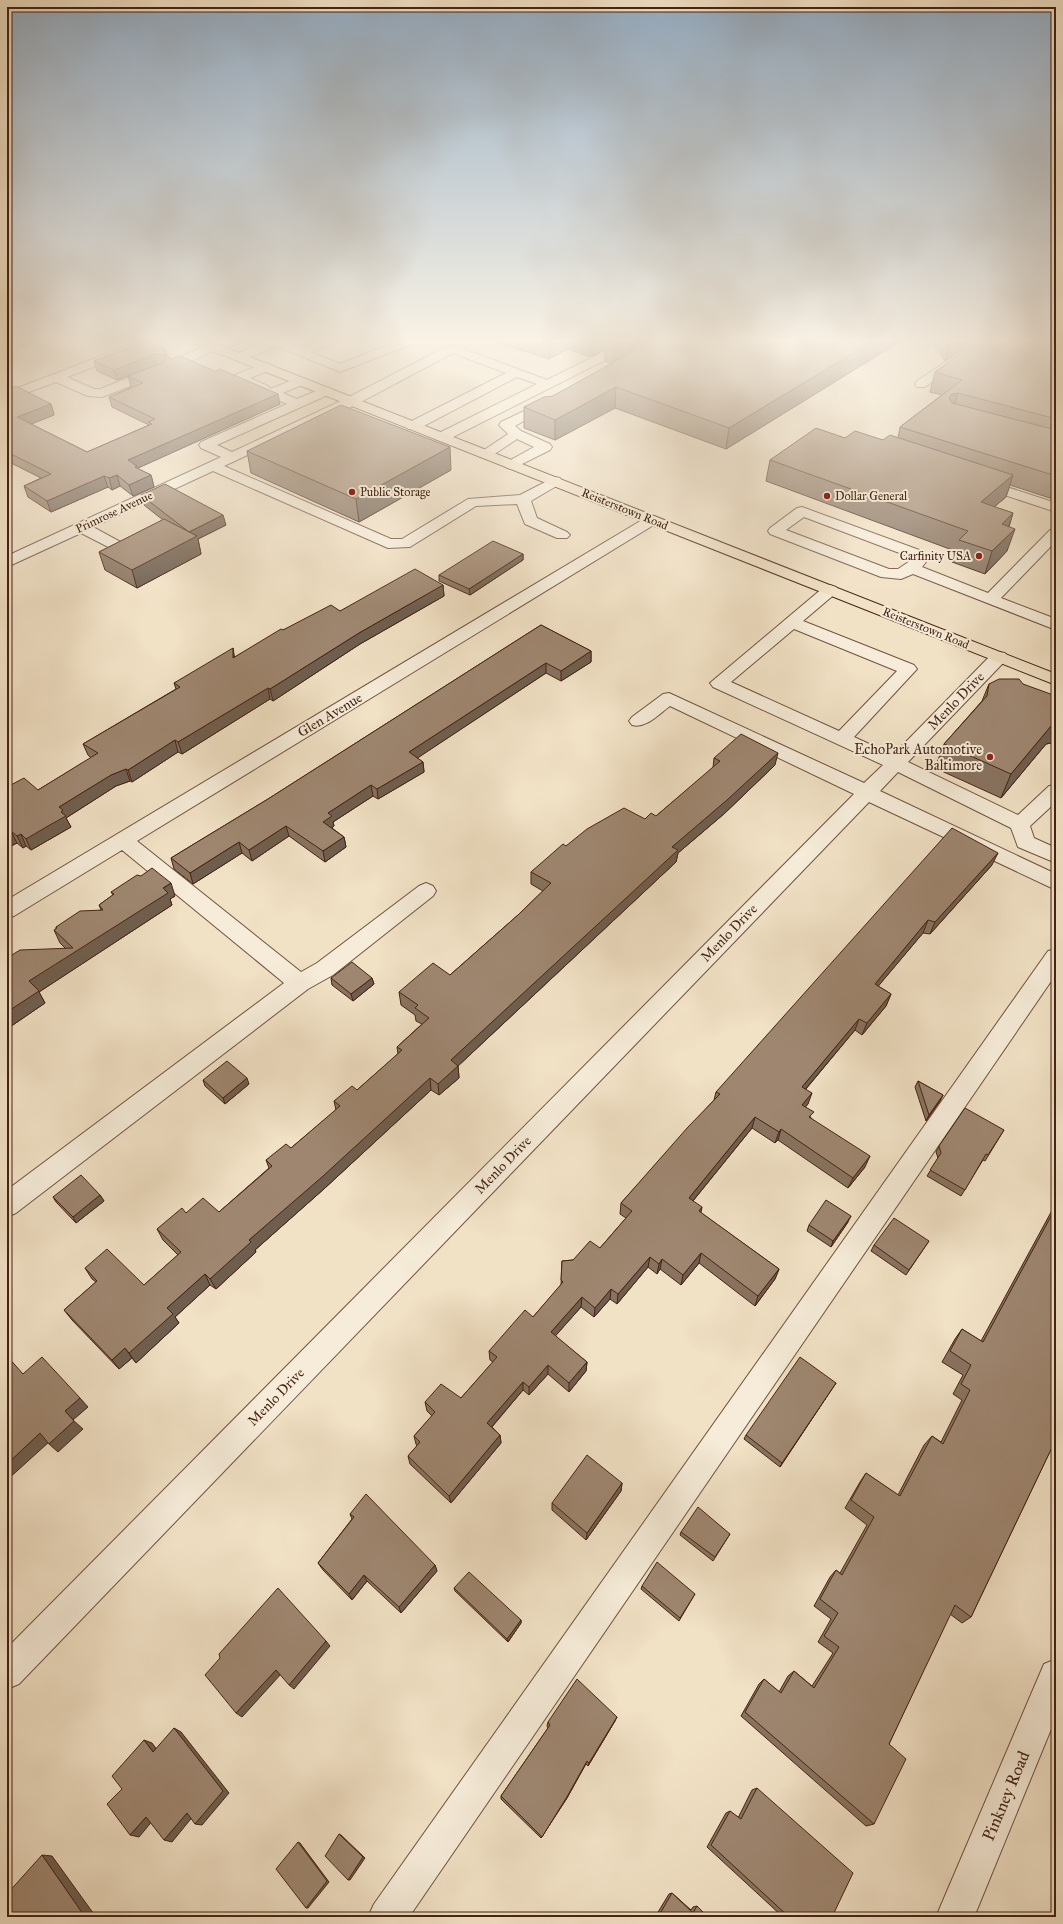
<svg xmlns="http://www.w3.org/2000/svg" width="1063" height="1924" font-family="'IM FELL Great Primer',serif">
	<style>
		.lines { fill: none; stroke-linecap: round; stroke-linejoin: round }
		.minor-casing { stroke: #705240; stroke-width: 2 }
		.major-casing { stroke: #452313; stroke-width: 2 }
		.minor { fill: #f6ecd9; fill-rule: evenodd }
		.major { fill: #f1e1c5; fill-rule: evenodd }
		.wall { fill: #887360; stroke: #452313 }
		.shaded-wall { fill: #6f5e4e; stroke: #452313 }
		.building { fill: #9e8670; stroke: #452313 }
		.poi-dot { fill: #8f2418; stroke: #f6ecd9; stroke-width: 1.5 }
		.labels { text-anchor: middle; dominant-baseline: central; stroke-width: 4; stroke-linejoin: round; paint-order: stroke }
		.far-poi-label { font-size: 12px; fill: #452313; stroke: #f6ecd9; text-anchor: start }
		.far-street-label { font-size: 12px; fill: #452313; stroke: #f6ecd9 }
		.street-label { font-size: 14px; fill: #452313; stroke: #f6ecd9 }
		.poi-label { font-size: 14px; fill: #452313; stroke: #f6ecd9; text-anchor: end }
		.near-street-label { font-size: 17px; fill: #452313; stroke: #f6ecd9 }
	</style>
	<rect width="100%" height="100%" fill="#f1e1c5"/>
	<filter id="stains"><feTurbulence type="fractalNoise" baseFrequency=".005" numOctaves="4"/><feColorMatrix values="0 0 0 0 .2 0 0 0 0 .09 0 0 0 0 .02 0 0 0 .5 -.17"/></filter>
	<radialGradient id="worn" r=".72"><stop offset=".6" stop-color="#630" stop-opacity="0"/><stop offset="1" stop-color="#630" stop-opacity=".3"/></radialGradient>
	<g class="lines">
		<g class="minor-casing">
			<path id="minor" d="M146 339H162L160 342 67 377 94 389H100L153 368H161L163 371 161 374 102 397 88 396 56 382 7 400V392Z
				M273 339H281L301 348 324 339H340L338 342 311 352 340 364 403 339H419L417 342 340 372 277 346 244 360H236L234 357 236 354Z
				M629 339H643L641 342 447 440H437L435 437 437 434 537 384 517 377 418 429H408L406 426 408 423 506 373 453 353 357 404 224 466 391 539H402L468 499 520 495 555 477 560 478 562 481 560 484 531 501 537 518 567 532 570 535 567 538H557L525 524 517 504 476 506 410 547 388 548 213 471 93 527 126 545 129 548 126 551H116L81 533 7 567V556L221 457 201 448 199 445 201 442 287 404 268 396 266 392H260L235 381 233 378 235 375 262 364H270L272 367 270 370 250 378 268 386 270 389 300 377 306 381 304 384 283 393 297 399 326 387 330 388 332 391 330 394 217 445 232 452 347 398 448 346H456L547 380Z
				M980 339H993L925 387H917L915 384 917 381Z
				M214 342 220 346 218 349 178 367 174 368 168 364 170 361Z
				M553 405 558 406 559 409C553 418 542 415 532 418 526 419 520 423 515 426L521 431 550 444 552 447 550 450 512 469 507 468 505 465 507 462 534 447 517 439 490 457H480L478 454 508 434 499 425 501 422 524 411 544 408Z
				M979 478 1056 503V512L974 485 972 482 974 479Z
				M802 507 922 551 926 562 922 567 988 593 1050 530 1056 529V541L1001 598 1056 619V630L913 574 901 579 881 577 770 534 768 531 770 528 797 508ZM804 517 910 557V561L898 569H889L786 530Z
				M652 516 657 517 659 520 657 523 137 841 301 972 317 963 419 886 426 883 433 886 436 891 433 896 333 975 308 989 16 1213 7 1217V1190L284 983 122 850 14 916 7 918V900L647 517Z
				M830 585 836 587 838 590 836 593 803 621 914 665 917 669 854 737 893 755 993 653 999 652 1005 653 1008 657 1005 661 908 762 1018 815 1049 786 1056 785V802L1030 826 1034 838 1056 848V863L1018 847 1011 828 898 772 880 791 1056 874V890L869 802 19 1684 7 1689V1648L854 794 670 706C659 714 646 729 632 725L629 721 632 717 663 694 669 693 864 783 883 765 713 687 710 683 824 587ZM794 629 897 671 839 731 731 682Z
				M1056 949V974L409 1917H368L374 1904 1048 951Z
				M1056 1659V1717L974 1917H936L1044 1664Z"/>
		</g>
		<g class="major-casing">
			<path id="major" d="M188 339H204L1056 674V685L190 342Z"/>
		</g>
		<use href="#minor" class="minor"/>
		<use href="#major" class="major"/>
	</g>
	<path class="wall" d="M8 339H43L24 346Z
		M486 339H904L726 449 615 408 555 440 524 428V407L553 396 611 364 605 361V349L590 357 568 349 549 359Z
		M930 339H1056V500L1010 485 1006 497 994 507 1013 513 1009 527 1007 551 985 574 952 562 955 551 766 481 770 460 845 438 883 440 898 438 900 427 942 395 930 392 935 372 963 352 964 348 945 361Z
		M145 342 171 359 280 404 138 468V469L151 475 154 487 133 496 120 486 112 490 108 487 51 512 28 497 24 486 41 478 7 461V389L51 404 54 415 31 424 87 452 149 425 112 407 109 397 132 387H131L128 376 158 365H156L117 380 97 371 94 361Z
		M247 451 451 470 359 522 251 473Z
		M141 495 226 525 198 539 201 554 137 588 105 570 99 552 163 520 144 505Z
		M523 554V560L470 595 439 581V575Z
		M443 585 444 596 360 644 273 701 270 699 182 754 178 752 132 782 130 781 116 786 66 818 71 827 31 850 26 846 23 848 17 843 7 848V787L38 790 91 758 88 755 83 744 176 689 174 683 235 657 283 630 340 611Z
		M541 625 591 651V662L561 681 546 673 417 758 423 762 424 772 378 799 373 796 333 822 334 826 332 828 344 837 346 847 325 862 289 836 252 861 242 853 193 884 174 869 171 858 268 799Z
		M989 684H1023L1056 721V742L1046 744 1001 798 935 768 944 744 982 701Z
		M714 758 775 765 725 813 678 853 676 862 458 1066 459 1078 439 1095 431 1090 325 1188 255 1250 256 1252 216 1289 210 1285 175 1317 179 1323 136 1363 132 1358 119 1369 72 1320 64 1310 96 1282 92 1279 85 1268 144 1285 178 1255 163 1240 157 1229 186 1213 219 1212 269 1168 266 1160 291 1148 336 1110 334 1101 357 1090 398 1054 397 1047 422 1024 416 1021 415 1015 401 1005 399 992 450 975 518 915 543 891 531 884V872L566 846 656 816 713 768Z
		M992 865 930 934 923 933 878 986 891 994 886 1006 862 1035 855 1030 806 1089 808 1104 805 1107 811 1118 865 1167 848 1188 778 1140 775 1143 752 1128 693 1201 701 1213 779 1269 775 1279 755 1306 699 1263 681 1285 660 1269 657 1274 648 1267 617 1304 610 1299 594 1317 581 1307 555 1336 587 1362 586 1371 569 1392 548 1374 529 1395 523 1390 492 1427 500 1435 501 1443 451 1503 410 1464 408 1456 417 1446 416 1444 414 1436 432 1416 427 1411 425 1402 461 1398 493 1362 490 1360 489 1351 533 1317 561 1285 562 1261 573 1260 600 1248 626 1218 620 1214 621 1203 714 1100 716 1092Z
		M111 892 175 896 170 899 172 905 39 992 45 1003 7 1029 65 948 60 943 54 930 56 929V927L101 910 99 905 113 895Z
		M331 978H372L374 984 353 1001 332 985Z
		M203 1080 249 1084 225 1104 205 1086Z
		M918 1081 943 1095 940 1101 926 1121 915 1087Z
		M1004 1130 985 1161 983 1160 961 1196 927 1176 938 1158 936 1152 939 1146Z
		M100 1195 104 1201 76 1223 56 1202 53 1197Z
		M1056 1203V1439L971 1617 962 1623 950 1614 889 1744 874 1824 866 1826 741 1716 759 1684 764 1679 779 1692 788 1676 794 1671 812 1686 833 1653 818 1642 831 1619 814 1606 830 1577 836 1570 840 1573 867 1525 845 1508 860 1482 866 1473 898 1495 924 1445 932 1436 941 1442 962 1400 953 1394 963 1375 942 1362 955 1339 962 1329 981 1341Z
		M848 1222 831 1247 807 1231 809 1225Z
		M929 1241 906 1275 871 1251 874 1245Z
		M836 1383 780 1467 744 1439 746 1435Z
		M622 1483 621 1491 586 1540 552 1510V1503Z
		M350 1514 435 1565 437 1571 401 1613 367 1581 352 1600 323 1570 318 1563 352 1519Z
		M681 1532 730 1534 713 1561 680 1535Z
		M642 1586 695 1594 679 1621 641 1589Z
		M454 1588 521 1620V1623L508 1642 455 1591Z
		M615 1721 588 1766 586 1764 567 1798 541 1838 501 1799V1796L548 1728 547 1726 548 1722Z
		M757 1788 832 1917H783L707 1847 726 1813 730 1811 738 1818 752 1790Z
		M672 1893 691 1910 693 1907 697 1906 708 1917H655L669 1894Z"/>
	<path class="shaded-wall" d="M22 339H43L24 346Z
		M550 339H568V349L549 359Z
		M591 339H663L634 351 629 349 628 356 613 364 614 344 606 342 605 349 590 357Z
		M876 339H904L726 449 729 428Z
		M954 339H978L964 345V348L945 361 950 341Z
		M166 350 168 361 164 354Z
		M154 354 156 365 117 380 114 370Z
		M616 387 615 408 555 440V420Z
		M958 393 952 414 949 398 952 394Z
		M278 394 280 404 138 468 140 477 128 460Z
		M51 404 54 415 21 428 17 417Z
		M450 447 451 470 359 522 356 499Z
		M117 475 120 486 112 490 109 478Z
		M151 475 154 487 133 496 129 485Z
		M1013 475 1006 497 974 524 981 502Z
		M104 476 108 487 51 512 47 501Z
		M1013 513 1006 535 1002 524Z
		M223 515 226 525 198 539 201 554 137 588 132 570 189 532Z
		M1015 529 1007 551 985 574 992 551Z
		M523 554V560L470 595 469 589Z
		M443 585 444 596 360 644 273 701 270 689 359 633Z
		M233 648 235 660 233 658Z
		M591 651V662L561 681V671Z
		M546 663V673L410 763 409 752Z
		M268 688 270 699 182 754 178 742Z
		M1056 720V742L1046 744 1001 798 1011 774Z
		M175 740 178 752 132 782 128 770Z
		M778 753 775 765 725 813 678 853 676 862 458 1066 459 1078 439 1095 438 1084 451 1060 672 847Z
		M423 762 424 772 378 799 377 789Z
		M126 769 130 781 116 786 66 818 71 827 31 850 26 839 59 807 111 775Z
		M371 785 373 796 333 822 334 826 325 833 323 822 328 813Z
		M286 826 289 836 252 861 249 850Z
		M11 831 17 843 7 848V834Z
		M21 834 26 846 23 848 17 836Z
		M344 837 346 847 325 862 323 851Z
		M239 842 242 853 193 884 190 873Z
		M998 853 992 865 930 934 935 922Z
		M171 883 175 896 170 899 172 905 39 992 45 1003 7 1029V1012L29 981Z
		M928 920 923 933 870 996 875 984Z
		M372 978 374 984 353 1001 351 994Z
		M891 994 886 1006 862 1035 867 1023Z
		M859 1019 855 1030 798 1098 802 1087Z
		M7 1034 11 1041 7 1044Z
		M247 1078 249 1084 225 1104 223 1098Z
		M430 1078 431 1090 325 1188 255 1250 256 1252 216 1289 210 1279 249 1240Z
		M812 1093 808 1104 798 1116 802 1105Z
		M943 1095 940 1101 926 1121 929 1115Z
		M755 1117 752 1128 687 1208 689 1198Z
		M781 1129 778 1140 775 1143 779 1132Z
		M870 1156 865 1167 848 1188 853 1178Z
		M100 1195 104 1201 76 1223 73 1217Z
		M702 1207 700 1218 699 1211Z
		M851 1216 848 1222 831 1247 833 1241Z
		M701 1253 699 1263 681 1285 683 1275Z
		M650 1257 648 1267 617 1304 618 1294Z
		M662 1259 660 1269 657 1274 659 1264Z
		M779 1269 775 1279 755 1306 758 1296Z
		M205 1274 210 1285 175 1317 179 1323 136 1363 129 1353 167 1308Z
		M611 1289 610 1299 594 1317 595 1308Z
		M582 1297 581 1307 551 1341V1332Z
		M125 1348 132 1358 119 1369 112 1360Z
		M587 1362 586 1371 569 1392V1383Z
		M548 1365V1374L529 1395V1387Z
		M523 1382V1390L488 1431 487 1423Z
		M836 1383 833 1387 780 1467 782 1463Z
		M80 1398 88 1407 73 1420 65 1411Z
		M74 1421 83 1429 58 1452 49 1444Z
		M40 1433 49 1442 7 1480V1464Z
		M500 1435 501 1443 451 1503 449 1496Z
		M622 1483 621 1491 586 1540 587 1533Z
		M435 1565 437 1571 401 1613 399 1607Z
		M364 1575 367 1581 352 1600 349 1594Z
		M521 1620V1623L508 1642 507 1639Z
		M326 1641 330 1646 294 1689 289 1685Z
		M276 1670 281 1674 242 1717 236 1713Z
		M617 1717 615 1721 588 1766 589 1763Z
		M174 1728 181 1732 229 1793 202 1825 195 1824Z
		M144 1740 152 1743 161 1755 153 1752Z
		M587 1761 567 1798 541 1838 542 1837Z
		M187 1813 194 1815 172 1842 164 1840Z
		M146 1817 154 1819 139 1837 130 1835Z
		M339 1834 341 1835 365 1858 350 1880H348Z
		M298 1842 300 1843 329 1882 308 1908H306Z
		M42 1855 52 1856 96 1917H85Z"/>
	<path class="building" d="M612 339H626L614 344 606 342Z
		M651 339H876L729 428 616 387 555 420 524 407 544 397 553 396 634 351 629 349Z
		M949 339H954L950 341Z
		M974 339H1056V419L958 393 952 394 949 398 952 403 1056 430V476L900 427 962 380 935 372 969 347 964 345Z
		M145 342 166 350 164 354 171 359 180 356 215 371 220 369 278 394 128 460 137 466 135 467 151 475 129 485 117 475 109 478 104 476 47 501 24 486 51 474 7 452V389L16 386 51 404 17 417 87 452 152 424 148 422 155 419 109 397 143 383 128 376 163 363 166 359 164 355 154 354 114 370 94 361Z
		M341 405 450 447 356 499 247 451Z
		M816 428 845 438 855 431 883 440 890 435 1013 475 981 502 1013 513 1002 524 1015 529 992 551 959 540 968 531 770 460Z
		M165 484 223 515 189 532 141 495Z
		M164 519 197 536 132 570 99 552Z
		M493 541 523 554 469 589 439 575Z
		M415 569 443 585 359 633 270 689 268 688 178 742 175 740 128 770 126 769 111 775 59 807 63 810 61 812 66 816 48 826 26 839 21 834 17 836 11 831 7 834V787L24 778 38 790 98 753 83 744 180 687 174 683 233 648V658L281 629 283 630 331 605 340 611Z
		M541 625 591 651 561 671 546 663 409 752 423 762 377 789 371 785 328 813 332 816 323 822 344 837 323 851 286 826 249 850 239 842 190 873 171 858 268 799Z
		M999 679H1019L1023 684 1056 696V720L1011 774 944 744 987 696 989 684Z
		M741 734 778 753 727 800 672 847 678 850 451 1060 458 1066 438 1084 430 1078 322 1177 249 1240 251 1242 210 1279 205 1274 167 1308 173 1314 129 1353 125 1348 112 1360 64 1310 97 1281 85 1268 107 1249 144 1285 181 1252 157 1229 182 1208 186 1213 203 1198 219 1212 272 1166 266 1160 286 1144 291 1148 340 1106 334 1101 352 1086 357 1090 402 1050 397 1047 429 1018 415 1008 418 1005 399 992 433 963 450 975 518 915 551 883 531 872 563 844 566 846 587 829 624 808 645 819 651 813 656 816 720 761 714 758Z
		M952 828 998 853 935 922 928 920 875 984 891 994 867 1023 859 1019 802 1087 812 1093 802 1105 814 1112 809 1117 870 1156 853 1178 781 1129 779 1132 755 1117 689 1198 702 1207 699 1211 779 1269 758 1296 701 1253 683 1275 662 1259 659 1264 650 1257 618 1294 611 1289 595 1308 582 1297 551 1332 587 1362 569 1383 548 1365 529 1387 523 1382 487 1423 500 1435 449 1496 408 1456 420 1442 414 1436 435 1412 425 1402 441 1384 461 1398 497 1357 489 1351 525 1310 533 1317 563 1282 561 1280 562 1261 573 1260 590 1241 600 1248 632 1211 621 1203 688 1127 720 1094 716 1092Z
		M152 868 171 883 163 888 168 893 29 981 39 991 7 1012V958L20 950 73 948 54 930 57 928 56 927 80 911 103 910 99 905 114 894 111 892 137 875 141 876Z
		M352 962 372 978 351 994 331 978Z
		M227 1061 247 1078 223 1098 203 1080Z
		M918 1081 943 1095 929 1115Z
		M965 1108 1004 1130 988 1155 986 1154 965 1190 930 1170 941 1153 939 1146Z
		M81 1175 100 1195 73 1217 53 1197Z
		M826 1200 851 1216 833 1241 809 1225Z
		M1056 1207V1439L971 1617 955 1605 889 1744 906 1759 874 1824 745 1712 764 1679 781 1693 794 1671 814 1688 839 1647 824 1636 838 1613 820 1599 836 1570 842 1575 874 1517 851 1500 866 1473 900 1496 932 1436 943 1444 970 1390 961 1384 971 1365 950 1351 962 1329 983 1342Z
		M894 1218 929 1241 909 1270 874 1245Z
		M7 1356 23 1374 42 1357 80 1398 65 1411 74 1421 49 1444 40 1433 7 1464Z
		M800 1357 836 1383 782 1463 746 1435Z
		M587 1455 622 1483 587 1533 552 1503Z
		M366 1494 435 1565 399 1607 364 1575 349 1594 318 1563 354 1517 350 1514Z
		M698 1507 730 1534 715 1557 681 1532Z
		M657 1562 695 1594 680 1618 642 1586Z
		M469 1572 521 1620 507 1639 454 1588Z
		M278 1588 326 1641 289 1685 276 1670 236 1713 205 1675 220 1658 219 1654Z
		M577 1679 617 1717 589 1763 587 1761 568 1795 542 1837 501 1796 550 1725 548 1722Z
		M174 1728 223 1791 195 1824 187 1813 164 1840 146 1817 130 1835 107 1804 122 1789 112 1776 144 1740 153 1752Z
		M757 1788 853 1873 832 1917H789L711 1845 730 1811 741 1819Z
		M339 1834 363 1857 348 1880 325 1856Z
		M298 1842 327 1881 306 1908 276 1869Z
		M42 1855 85 1917H7V1894Z
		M672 1893 693 1913 697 1906 708 1917H658Z"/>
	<linearGradient id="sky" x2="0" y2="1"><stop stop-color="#94acc2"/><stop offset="0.56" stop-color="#f9f2e5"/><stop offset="1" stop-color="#f9f2e5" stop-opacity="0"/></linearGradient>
	<rect width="1063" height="608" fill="url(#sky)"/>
	<g class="poi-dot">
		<circle cx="352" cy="492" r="4"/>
		<circle cx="827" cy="496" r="4"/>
		<circle cx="979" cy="556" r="4"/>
		<circle cx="990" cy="757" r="4"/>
	</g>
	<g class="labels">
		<g class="far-poi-label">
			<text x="360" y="492">Public Storage</text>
			<text x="835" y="496">Dollar General</text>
			<text x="971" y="556" text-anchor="end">Carfinity USA</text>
		</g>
		<g class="far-street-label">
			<text transform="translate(625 509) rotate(22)">Reisterstown Road</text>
			<text transform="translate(114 512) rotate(-25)">Primrose Avenue</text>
			<text transform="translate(926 628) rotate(22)">Reisterstown Road</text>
		</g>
		<g class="street-label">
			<text transform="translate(956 701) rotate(-46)">Menlo Drive</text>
			<text transform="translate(330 715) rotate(-31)">Glen Avenue</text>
			<text transform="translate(729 933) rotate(-46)">Menlo Drive</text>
			<text transform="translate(503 1165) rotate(-46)">Menlo Drive</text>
			<text transform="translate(276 1397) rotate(-46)">Menlo Drive</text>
		</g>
		<g class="poi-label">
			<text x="982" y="749">EchoPark Automotive<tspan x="982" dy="16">Baltimore</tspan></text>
		</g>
		<g class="near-street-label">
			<text transform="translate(1006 1796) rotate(-67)">Pinkney Road</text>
		</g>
	</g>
	<rect width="1063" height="1924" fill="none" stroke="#f1e1c5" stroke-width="24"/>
	<rect x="8" y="8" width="1047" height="1908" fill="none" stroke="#452313" stroke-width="2"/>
	<rect x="12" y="12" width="1039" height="1900" fill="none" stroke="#452313"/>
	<rect width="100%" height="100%" filter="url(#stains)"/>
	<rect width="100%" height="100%" fill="url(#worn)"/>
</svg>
